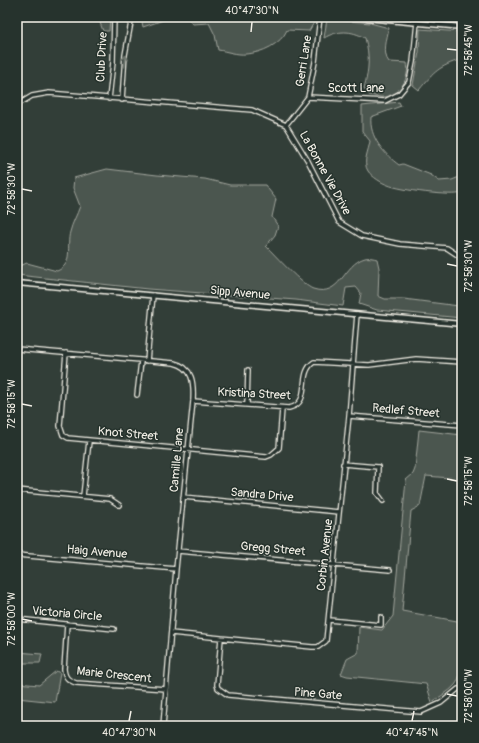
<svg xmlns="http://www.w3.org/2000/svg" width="479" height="743" font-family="Pangolin,sans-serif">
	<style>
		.green { fill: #4c564f; stroke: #a0a49c }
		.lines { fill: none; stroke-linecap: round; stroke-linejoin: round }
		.minor-casing { stroke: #f4f1e8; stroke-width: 6 }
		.tertiary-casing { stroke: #f4f1e8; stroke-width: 7 }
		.minor { stroke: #26332d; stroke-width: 3.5 }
		.tertiary { stroke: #26332d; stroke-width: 4 }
		.oneway { stroke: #6e766e }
		.ticks { fill: none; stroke: #f4f1e8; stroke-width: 1.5 }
		.labels { text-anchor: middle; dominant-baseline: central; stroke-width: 3; stroke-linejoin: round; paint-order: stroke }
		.street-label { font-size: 12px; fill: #f4f1e8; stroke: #26332d }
		.neatline { fill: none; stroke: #f4f1e8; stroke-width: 1.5 }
		.ticks-label { font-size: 10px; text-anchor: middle; fill: #f4f1e8 }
	</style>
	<rect width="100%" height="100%" fill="#323e38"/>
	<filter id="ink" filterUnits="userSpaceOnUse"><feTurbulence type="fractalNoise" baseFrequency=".025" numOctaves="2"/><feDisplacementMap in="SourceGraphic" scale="8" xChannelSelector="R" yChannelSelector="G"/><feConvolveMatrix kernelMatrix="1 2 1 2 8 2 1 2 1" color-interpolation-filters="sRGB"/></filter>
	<g filter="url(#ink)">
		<path class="green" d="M98 17H110L109 31H103Z
			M141 17H172L143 27Z
			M187 17H299L316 19 309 31 287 30C281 44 262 53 246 54 237 55 226 51 218 50L215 35 209 23 193 24Z
			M327 19 370 23 389 28C387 38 382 54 389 62L407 63C410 77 400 96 385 97 380 98 373 95 369 95L364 88C369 70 370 56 365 38 351 30 338 30 324 38Z
			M420 29 462 32V59C438 67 435 71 419 90L413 85 419 52Z
			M399 102 401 106 371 117C369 137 384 154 399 165L403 164 431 175 439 181 452 180 462 176V193C453 197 399 190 388 185 382 183 372 177 368 171 362 162 369 150 370 141L362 131V106Z
			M107 169 157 175 205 179 230 185H265L276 199 272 217 278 226 275 235 266 246C275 255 302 285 313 289 341 298 343 264 365 258 368 257 374 258 377 259L379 268 378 296 385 299H404L459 306 462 309V318L377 310 359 304 361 293 356 287 346 288 343 306 296 300 148 289 17 275V267L27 263 57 271C74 264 66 246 70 232 72 223 77 215 80 206L73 188 74 178Z
			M419 430 462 435V479L426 476 420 506 411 511 402 611 457 621 461 618 462 615C462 632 466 672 455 685 449 692 439 697 432 702L426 684 347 676 341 674 347 659 358 653 359 627 382 630 393 616 406 480 413 474 415 469Z
			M17 652 42 654 40 663H17Z
			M56 671 60 673 55 702 17 698V683L39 685Z"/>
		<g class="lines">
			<g class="minor-casing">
				<path id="minor" d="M308 97 385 101 399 94 409 82 413 62 417 22
					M109 99 113 62 114 17
					M122 100 125 55 132 17
					M17 105 32 96 49 93 252 110 286 125 308 161 339 222 362 236 400 244 447 248 462 258
					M286 125 308 97 315 62 320 17
					M17 349 174 363C193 367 194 383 193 401L176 569 163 726
					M66 353 60 426 63 435 68 438 266 457 271 455 279 448 282 409
					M147 361 153 295
					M137 395 141 361
					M193 401 289 408C313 403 296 374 314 362L369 365 416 359 462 362
					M247 405 248 370
					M349 416 462 425
					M343 464 378 467 377 493 383 501
					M17 490 110 499 119 505
					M83 496 89 441
					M183 497 339 512
					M17 512 19 491
					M178 551 390 570
					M17 555 176 569
					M17 619 114 629
					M329 620 381 625V617
					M67 624 64 669C65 678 68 680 76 683L166 689
					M171 633 312 647H318L326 641 349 416 357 314
					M221 638 217 685 218 688 228 695 421 712 441 703 458 689H462"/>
			</g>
			<g class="tertiary-casing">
				<path id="tertiary" d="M355 17 462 27
					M17 283 462 324"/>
			</g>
			<use href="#minor" class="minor"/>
			<use href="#tertiary" class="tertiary"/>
		</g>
		<defs><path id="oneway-shaft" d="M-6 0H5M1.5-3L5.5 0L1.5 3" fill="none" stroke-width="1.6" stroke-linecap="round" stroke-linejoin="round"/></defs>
		<use class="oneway" href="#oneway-shaft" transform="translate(125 61) rotate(-85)"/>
	</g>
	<path class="ticks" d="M251 32 252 22M447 49 457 50M22 189 32 191M447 264 457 266M22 404 32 406M447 479 457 481M22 619 32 621M447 694 457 696M129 721 131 711M412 721 414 711"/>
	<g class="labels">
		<g class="street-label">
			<text transform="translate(102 57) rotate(-87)">Club Drive</text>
			<text transform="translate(304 61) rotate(-81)">Gerri Lane</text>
			<text x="356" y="88">Scott Lane</text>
			<text transform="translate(325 173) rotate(61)">La Bonne Vie Drive</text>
			<text transform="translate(240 293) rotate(5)">Sipp Avenue</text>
			<text transform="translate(254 394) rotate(3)">Kristina Street</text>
			<text transform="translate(406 411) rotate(5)">Redlef Street</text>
			<text transform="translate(128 434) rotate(5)">Knot Street</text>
			<text transform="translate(177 460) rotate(-85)">Camille Lane</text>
			<text transform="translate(262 495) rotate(5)">Sandra Drive</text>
			<text transform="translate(273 549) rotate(5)">Gregg Street</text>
			<text transform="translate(97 552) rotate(5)">Haig Avenue</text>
			<text transform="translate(325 555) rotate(-84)">Corbin Avenue</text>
			<text transform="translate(67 614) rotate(5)">Victoria Circle</text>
			<text transform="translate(114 675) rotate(6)">Marie Crescent</text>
			<text transform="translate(318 694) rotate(5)">Pine Gate</text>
		</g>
	</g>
	<rect width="479" height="743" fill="none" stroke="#26332d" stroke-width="44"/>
	<rect x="22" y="22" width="435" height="699" class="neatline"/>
	<g class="ticks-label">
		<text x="252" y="14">40°47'30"N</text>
		<text transform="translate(468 50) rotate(-90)" y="4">72°58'45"W</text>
		<text transform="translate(11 189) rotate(-90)" y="4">72°58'30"W</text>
		<text transform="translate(468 266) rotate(-90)" y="4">72°58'30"W</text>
		<text transform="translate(11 404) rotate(-90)" y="4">72°58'15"W</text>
		<text transform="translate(468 481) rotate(-90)" y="4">72°58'15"W</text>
		<text transform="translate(11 619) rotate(-90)" y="4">72°58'00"W</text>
		<text transform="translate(468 696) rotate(-90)" y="4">72°58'00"W</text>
		<text x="129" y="736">40°47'30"N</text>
		<text x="412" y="736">40°47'45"N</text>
	</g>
</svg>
